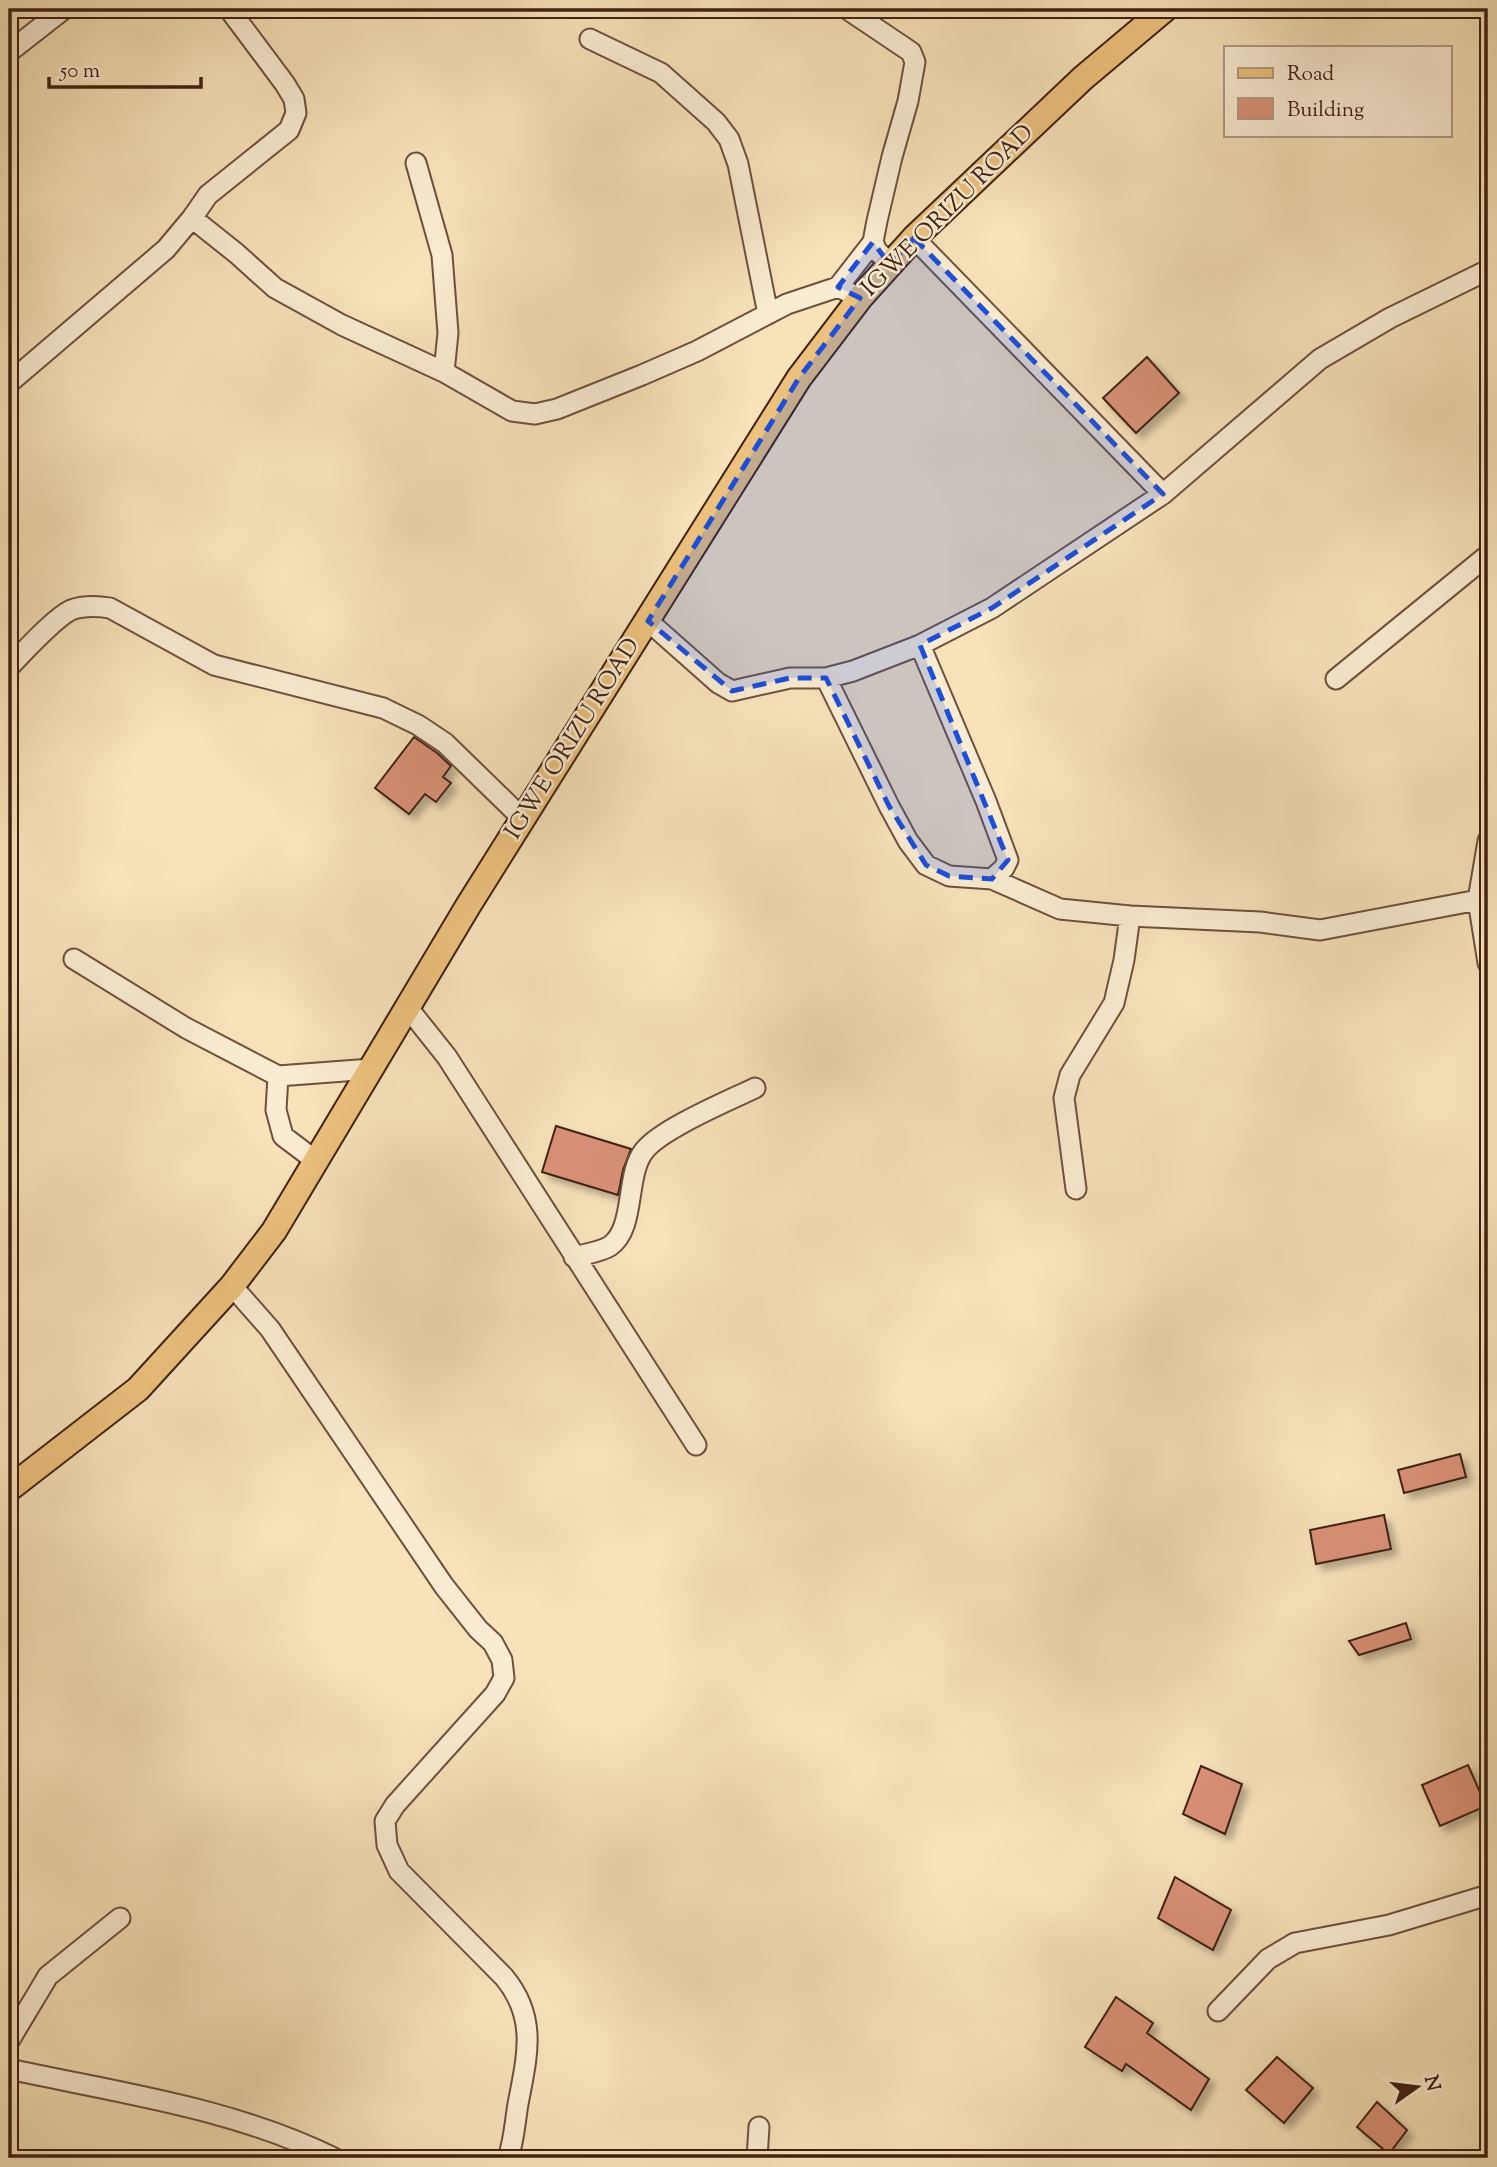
<svg xmlns="http://www.w3.org/2000/svg" width="1497" height="2167" font-family="'Sorts Mill Goudy',serif">
	<style>
		.building { fill: #d99178; stroke: #402112; stroke-width: 2; filter: url(#shadow) }
		.lines { fill: none; stroke-linecap: round; stroke-linejoin: round }
		.minor-casing { stroke: #6e513c; stroke-width: 23 }
		.major-casing { stroke: #402112; stroke-width: 28 }
		.minor { stroke: #faecd2; stroke-width: 19 }
		.major { stroke: #ecc17d; stroke-width: 24 }
		.marked { fill: #1d4ed8; fill-opacity: 0.2; stroke: #1d4ed8; stroke-width: 5; stroke-dasharray: 14 9; stroke-linejoin: round }
		.labels { text-anchor: middle; dominant-baseline: central; stroke-width: 5; stroke-linejoin: round; paint-order: stroke }
		.street-label { font-size: 24px; fill: #402112; stroke: #faecd2 }
	</style>
	<defs>
		<filter id="shadow"><feDropShadow dx="6" dy="6" stdDeviation="3.5" flood-color="#0004"/></filter>
	</defs>
	<rect width="100%" height="100%" fill="#f7e2ba"/>
	<filter id="stains"><feTurbulence type="fractalNoise" baseFrequency=".00286" numOctaves="4"/><feColorMatrix values="0 0 0 0 .2 0 0 0 0 .09 0 0 0 0 .02 0 0 0 .5 -.17"/></filter>
	<radialGradient id="worn" r=".72"><stop offset=".6" stop-color="#630" stop-opacity="0"/><stop offset="1" stop-color="#630" stop-opacity=".3"/></radialGradient>
	<path class="building" d="M1147 357 1179 393 1136 433 1103 398Z
		M414 737 437 753 451 766 443 777 451 783 436 802 425 794 409 814 375 788Z
		M556 1126 631 1149 623 1170 618 1195 542 1172Z
		M1460 1454 1466 1477 1404 1493 1398 1470Z
		M1384 1515 1391 1549 1316 1564 1310 1530Z
		M1406 1623 1411 1639 1359 1655 1349 1641Z
		M1468 1765 1486 1806 1440 1826 1422 1785Z
		M1201 1766 1242 1784 1225 1834 1183 1814Z
		M1175 1877 1231 1910 1213 1950 1158 1918Z
		M1116 1997 1153 2023 1147 2033 1209 2079 1191 2110 1126 2064 1122 2071 1085 2047Z
		M1277 2057 1313 2088 1284 2123 1246 2090Z
		M1377 2102 1407 2130 1389 2154 1357 2127Z"/>
	<g class="lines">
		<g class="minor-casing">
			<path id="minor" d="M847 9 911 52 915 62 908 101 892 157 877 221 873 242 877 251 891 264
				M590 39 661 73 716 122 729 139 738 164 768 314
				M9 52 64 9
				M416 163 442 255 448 333 444 372
				M192 218 236 253 275 288 342 325 444 372 512 411 535 414 557 409 642 375 697 351 787 304 838 287 860 298
				M914 238 1163 494
				M838 287 873 242
				M9 383 166 249 192 218 208 195 289 130 296 113 294 99 285 84 229 9
				M648 621 718 683 732 691 790 678H826L853 671 920 645 992 608 1163 494 1320 359 1390 318 1488 270
				M920 645 986 801 1008 860 1004 868 992 879
				M9 667C24 652 53 619 71 610 84 605 97 606 110 608L214 665 383 708 418 725 445 743 523 819
				M826 678 889 806 908 841 926 865 949 876 992 879 1060 909 1130 916 1260 922 1320 930 1478 900
				M1336 679 1488 555
				M1488 841 1478 900 1488 963
				M74 959 186 1028 278 1076 371 1069
				M408 1008 447 1057 696 1445
				M278 1076 276 1110 283 1136 316 1161
				M1076 1189 1064 1098 1070 1075 1114 1003 1124 960 1130 916
				M574 1257C585 1254 601 1252 610 1246 636 1228 625 1175 644 1151 661 1129 728 1101 755 1088
				M232 1286 270 1329 444 1586 478 1629 493 1643 502 1660 504 1678 495 1694 395 1805 385 1821 387 1845 399 1871 504 1977C538 2018 527 2056 518 2104 515 2122 514 2141 508 2158
				M1218 2011 1268 1959 1295 1943 1389 1925 1488 1895
				M9 2041 48 1976 120 1918
				M9 2069C119 2093 233 2108 334 2158
				M757 2158 759 2127"/>
		</g>
		<g class="major-casing">
			<path id="major" d="M9 1489 138 1389 232 1286 274 1231 468 906 799 378 860 298 914 238 1083 78 1165 9"/>
		</g>
		<use href="#minor" class="minor"/>
		<use href="#major" class="major"/>
	</g>
	<path class="marked" d="M914 238 1163 494 992 608 920 645 1008 860 992 879 949 876 926 865 889 806 826 678H790L732 691 648 621 799 378 860 298 838 287 873 242 890 265Z"/>
	<g class="labels">
		<g class="street-label">
			<text transform="translate(948 211) rotate(-45)">IGWE ORIZU ROAD</text>
			<text transform="translate(573 739) rotate(-58)">IGWE ORIZU ROAD</text>
		</g>
	</g>
	<rect width="1497" height="2167" fill="none" stroke="#f7e2ba" stroke-width="35"/>
	<rect x="10" y="10" width="1476" height="2146" fill="none" stroke="#402112" stroke-width="3.5"/>
	<rect x="18" y="18" width="1462" height="2132" fill="none" stroke="#402112" stroke-width="2"/>
	<rect x="1224" y="46" width="228" height="91" fill="#faecd2" stroke="#b09b85" stroke-width="2"/>
	<rect x="1238" y="68" width="35" height="10" fill="#ecc17d" stroke="#b09b85" stroke-width="2"/>
	<text x="1287" y="80" font-size="21" fill="#402112">Road</text>
	<rect x="1238" y="98" width="35" height="21" fill="#d99178" stroke="#b09b85" stroke-width="2"/>
	<text x="1287" y="116" font-size="21" fill="#402112">Building</text>
	<g transform="translate(1417 2087) rotate(76)" stroke="#faecd2" stroke-width="5" paint-order="stroke">
	<path d="M0-5L12 26L0 18L-12 26Z" fill="#402112"/>
	<text y="-10" font-size="19" font-weight="bold" text-anchor="middle" fill="#402112">N</text>
	</g>
	<path d="M49 77v10h152v-10" fill="none" stroke="#402112" stroke-width="3.5"/>
	<text x="60" y="77" font-size="21" fill="#402112" stroke="#faecd2" stroke-width="5" paint-order="stroke">50 m</text>
	<rect width="100%" height="100%" filter="url(#stains)"/>
	<rect width="100%" height="100%" fill="url(#worn)"/>
</svg>
